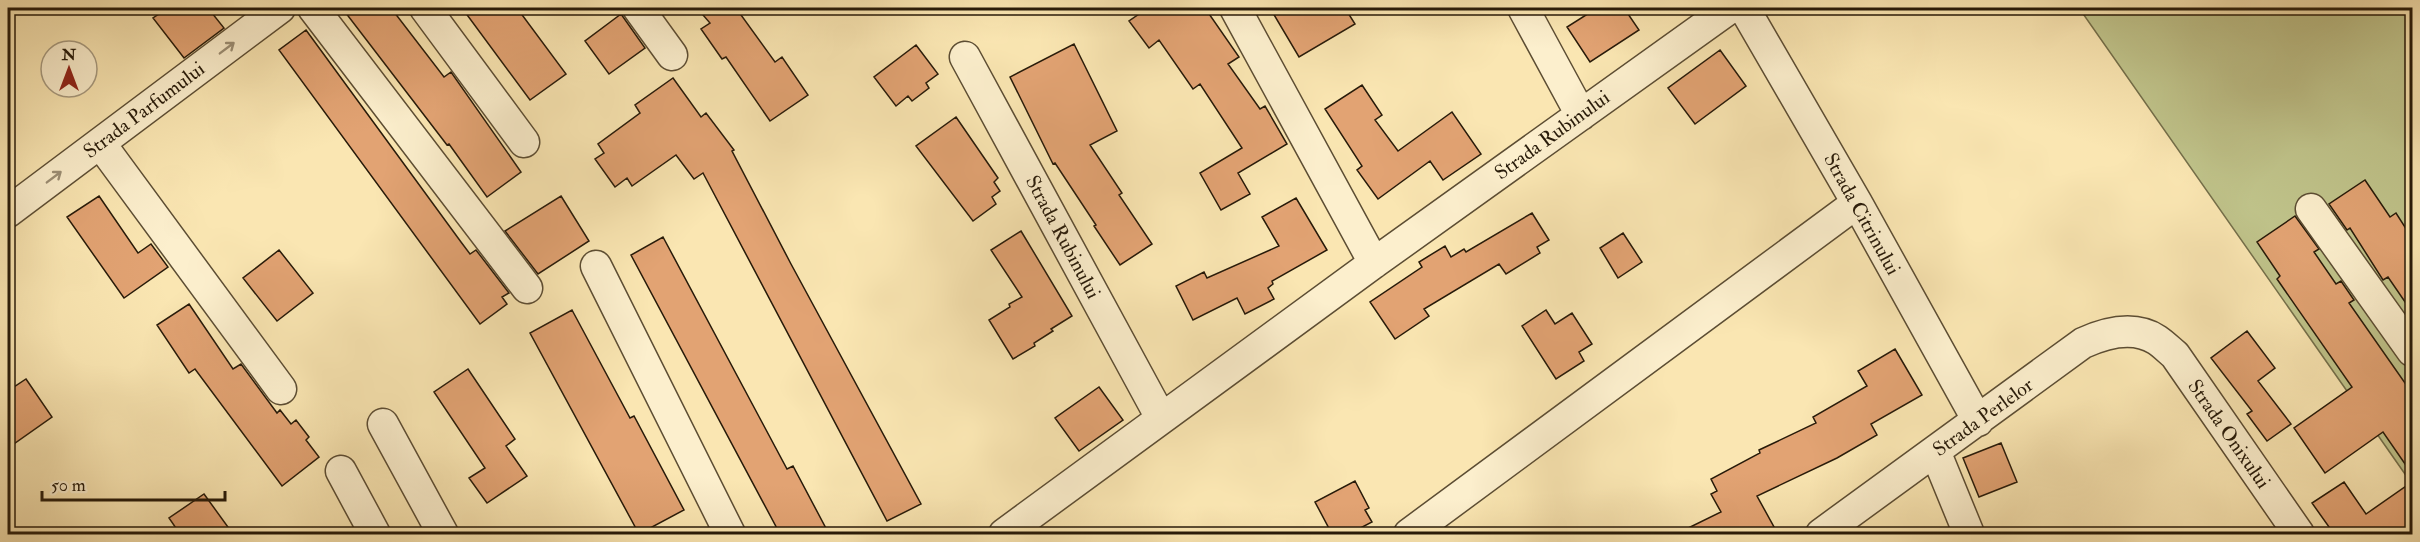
<svg xmlns="http://www.w3.org/2000/svg" width="2420" height="542" font-family="'IM FELL Double Pica',serif">
	<style>
		.green { fill: #c0c48b; stroke: #746f4a; stroke-width: 1.5 }
		.building { fill: #e2a373; stroke: #271a09; stroke-width: 1.5 }
		.lines { fill: none; stroke-linecap: round; stroke-linejoin: round }
		.minor-casing { stroke: #5c4d33; stroke-width: 33 }
		.minor { stroke: #fcefcd; stroke-width: 30 }
		.oneway { stroke: #9c8f75 }
		.labels { text-anchor: middle; dominant-baseline: central; stroke-width: 4.5; stroke-linejoin: round; paint-order: stroke }
		.street-label { font-size: 20px; fill: #271a09; stroke: #fcefcd }
	</style>
	<rect width="100%" height="100%" fill="#fae6b2"/>
	<filter id="stains"><feTurbulence type="fractalNoise" baseFrequency=".00333" numOctaves="4"/><feColorMatrix values="0 0 0 0 .2 0 0 0 0 .09 0 0 0 0 .02 0 0 0 .5 -.17"/></filter>
	<radialGradient id="worn" r=".72"><stop offset=".6" stop-color="#630" stop-opacity="0"/><stop offset="1" stop-color="#630" stop-opacity=".3"/></radialGradient>
	<path class="green" d="M2079 8H2412V484Z"/>
	<path class="building" d="M168 8H208L224 28 184 58 153 18Z
		M342 8H391L444 77 451 72 521 172 487 197 449 144 447 145Z
		M462 8H517L566 74 530 100Z
		M697 8H736L775 62 782 57 808 95 770 121 726 57 722 59 701 29 710 23Z
		M1148 8H1205L1239 57 1228 64 1260 109 1265 106 1287 144 1238 173 1250 194 1221 210 1200 173 1242 148 1200 84 1193 89 1159 40 1149 48 1129 21Z
		M1270 8H1345L1355 24 1299 57Z
		M1597 8H1624L1639 30 1590 62 1567 27Z
		M621 14 645 48 609 74 585 41Z
		M306 30 461 242 470 254 476 250 509 293 502 297 507 304 480 324 279 50Z
		M1074 44 1117 131 1090 145 1122 193 1119 195 1152 244 1120 265 1094 226 1096 225 1055 163 1053 164 1010 77Z
		M916 45 938 74 926 83 929 88 912 101 908 96 896 106 874 77Z
		M1720 50 1746 86 1695 124 1668 88Z
		M673 78 701 117 706 113 734 150 732 151 791 264 921 504 887 521 703 173 694 179 676 155 632 186 627 178 615 187 595 159 604 153 598 144 640 113 635 105Z
		M1362 85 1382 115 1375 120 1398 151 1452 112 1481 154 1443 180 1430 161 1378 199 1357 170 1362 166 1325 109Z
		M956 117 998 178 994 182 1000 191 992 197 996 204 973 221 916 146Z
		M2365 180 2390 217 2396 213 2412 238V312L2388 277 2383 280 2350 228 2347 230 2329 204Z
		M99 196 138 253 151 244 168 267 124 298 67 217Z
		M561 196 589 241 538 274 505 231Z
		M1296 198 1327 250 1272 281 1273 284 1268 288 1274 299 1245 314 1237 298 1193 320 1176 286 1204 272 1207 278 1279 246 1262 217Z
		M1532 213 1549 240 1537 247 1540 253 1506 274 1499 264 1424 309 1429 316 1395 339 1370 302 1422 267 1419 262 1445 246 1451 257 1464 249 1466 252Z
		M2295 216 2319 249 2314 252 2336 284 2341 281 2354 300 2349 303 2412 393V474L2383 432 2325 473 2294 428 2352 387 2277 279 2280 276 2257 242Z
		M1021 231 1072 316 1051 329 1053 331 1034 343 1035 346 1013 359 989 320 1010 307 1009 304 1022 297 991 250Z
		M1623 233 1642 262 1618 278 1600 248Z
		M663 237 787 469 793 466 829 534H780L631 255Z
		M279 250 313 293 277 321 243 278Z
		M189 304 233 369 241 364 277 413 280 410 291 424 296 420 309 437 306 440 319 457 282 486 195 369 189 373 157 325Z
		M572 310 630 418 634 416 684 510 639 534 530 333Z
		M1546 310 1555 324 1572 313 1592 344 1579 352 1584 361 1556 379 1522 326Z
		M2247 331 2275 368 2258 381 2291 424 2267 441 2247 414 2252 411 2211 358Z
		M1895 349 1922 395 1871 424 1877 435 1837 458 1757 496 1774 527 1758 534H1676L1721 512 1711 494 1717 491 1711 479 1760 453 1759 450 1816 423 1813 417 1867 386 1858 371Z
		M468 369 515 439 506 446 527 476 487 503 469 478 485 468 434 392Z
		M26 379 52 417 8 448V391Z
		M1099 387 1123 420 1079 451 1055 418Z
		M2001 443 2017 482 1979 497 1963 458Z
		M1355 481 1369 508 1365 510 1372 522 1349 534H1332L1315 502Z
		M2344 482 2366 514 2412 482V525L2399 534H2334L2312 503Z
		M204 494 233 534H180L169 518Z"/>
	<g class="lines">
		<g class="minor-casing">
			<path id="minor" d="M313 8 527 288
				M425 8 524 142
				M638 8 672 55
				M1235 8 1374 263
				M1523 8 1581 115
				M1744 8 1857 203 1978 421
				M965 57 1161 418
				M100 143 281 389
				M2311 209 2412 351
				M8 212 280 8
				M596 266 730 534
				M383 424 443 534
				M1935 451 1969 534
				M341 471 375 534
				M1004 534 1374 263 1730 8
				M1409 534 1857 203
				M1821 534 2083 343C2105 333 2134 325 2157 340 2163 344 2169 350 2175 355L2299 534"/>
		</g>
		<use href="#minor" class="minor"/>
	</g>
	<defs><path id="oneway-shaft" d="M-6 0H5M1.5-3L5.5 0L1.5 3" fill="none" stroke-width="1.6" stroke-linecap="round" stroke-linejoin="round" transform="scale(1.5)"/></defs>
	<g class="oneway">
		<use href="#oneway-shaft" transform="translate(227 48) rotate(-37)"/>
		<use href="#oneway-shaft" transform="translate(54 177) rotate(-37)"/>
	</g>
	<g class="labels">
		<g class="street-label">
			<text transform="translate(144 110) rotate(-37)">Strada Parfumului</text>
			<text transform="translate(1552 135) rotate(-36)">Strada Rubinului</text>
			<text transform="translate(1862 214) rotate(61)">Strada Citrinului</text>
			<text transform="translate(1063 237) rotate(62)">Strada Rubinului</text>
			<text transform="translate(1983 417) rotate(-36)">Strada Perlelor</text>
			<text transform="translate(2229 434) rotate(55)">Strada Onixului</text>
		</g>
	</g>
	<rect width="2420" height="542" fill="none" stroke="#fae6b2" stroke-width="30"/>
	<rect x="9" y="9" width="2402" height="524" fill="none" stroke="#271a09" stroke-width="3"/>
	<rect x="15" y="15" width="2390" height="512" fill="none" stroke="#271a09" stroke-width="1.5"/>
	<g transform="translate(69 69)"><circle r="28" fill="#fcefcd" stroke="#a79a7f" stroke-width="1.5"/>
	<path d="M0-4.5L10 22L0 15L-10 22Z" fill="#8f2418"/>
	<text y="-9" font-size="16" font-weight="bold" text-anchor="middle" fill="#271a09">N</text>
	</g>
	<path d="M42 491v9h183v-9" fill="none" stroke="#271a09" stroke-width="3"/>
	<text x="51" y="491" font-size="18" fill="#271a09" stroke="#fcefcd" stroke-width="4.5" paint-order="stroke">50 m</text>
	<rect width="100%" height="100%" filter="url(#stains)"/>
	<rect width="100%" height="100%" fill="url(#worn)"/>
</svg>
